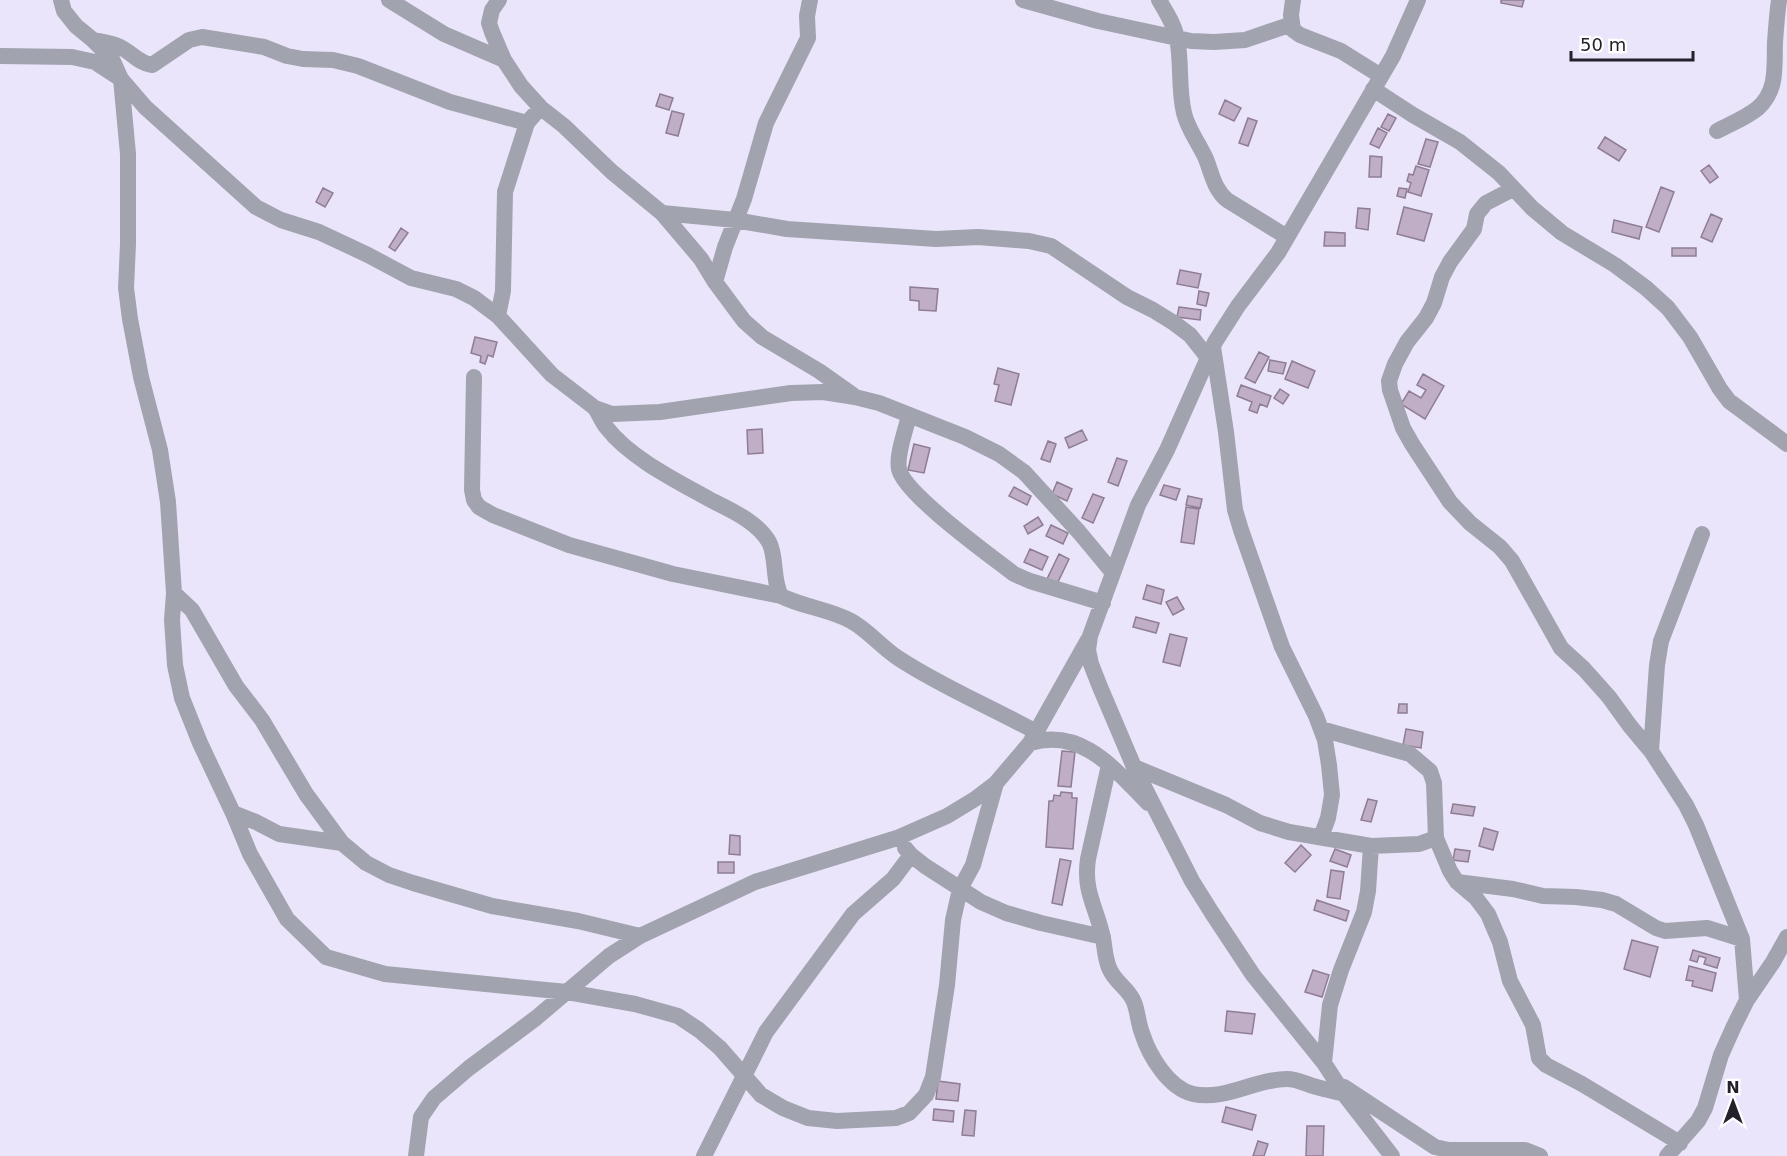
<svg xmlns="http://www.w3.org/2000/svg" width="1787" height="1156" font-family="'DejaVu Sans',sans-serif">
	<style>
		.building { fill: #c0aec6; stroke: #8e7d93; stroke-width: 1.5 }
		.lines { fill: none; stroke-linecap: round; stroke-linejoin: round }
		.minor { stroke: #a1a3af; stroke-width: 16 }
	</style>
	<rect width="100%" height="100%" fill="#ebe5fc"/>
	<path class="building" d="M1501 0H1524L1522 7 1501 3Z
		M660 94 673 98 669 110 656 106Z
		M1225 100 1241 108 1234 121 1219 114Z
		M672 111 684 114 678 136 666 133Z
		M1388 114 1396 118 1389 131 1381 127Z
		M1248 118 1257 121 1248 146 1239 143Z
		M1378 128 1387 133 1379 148 1370 144Z
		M1605 137 1626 150 1619 161 1598 148Z
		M1426 139 1438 142 1430 167 1418 164Z
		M1370 156 1382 157 1381 177H1369Z
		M1709 165 1718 177 1710 183 1701 171Z
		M1416 166 1429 170 1421 196 1408 192 1411 183 1407 181 1409 174 1413 175Z
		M1661 187 1674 192 1659 232 1646 227Z
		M323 188 333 193 325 207 316 202Z
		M1399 188 1407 189 1405 198 1397 196Z
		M1404 207 1432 214 1424 241 1397 234Z
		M1358 208 1370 209 1368 230 1356 228Z
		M1711 214 1722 219 1712 242 1701 237Z
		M1614 220 1642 227 1639 239 1612 232Z
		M401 228 408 233 395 251 389 247Z
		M1325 232 1345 233V246H1324Z
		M1672 248H1696V256H1672Z
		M1180 270 1201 274 1198 288 1177 284Z
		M910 287 938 289 936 311 919 310V301L910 300Z
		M1199 291 1209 293 1206 306 1197 304Z
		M1179 307 1201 310 1200 320 1177 317Z
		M475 337 497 342 493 357 488 355 485 364 480 362 481 356 471 353Z
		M1259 352 1269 357 1255 383 1245 378Z
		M1270 360 1286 363 1283 374 1268 371Z
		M1292 361 1315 371 1308 388 1285 379Z
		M998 368 1019 374 1011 405 995 401 999 385 994 384Z
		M1423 374 1444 386 1425 419 1401 404 1409 391 1421 398 1426 390 1417 385Z
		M1241 385 1271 396 1267 407 1260 404 1257 413 1249 410 1252 402 1237 396Z
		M1280 389 1289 395 1283 404 1274 398Z
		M762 429 763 453 748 454 747 430Z
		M1082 430 1087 440 1069 448 1065 438Z
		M1048 441 1056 444 1050 462 1041 459Z
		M914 444 930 448 924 473 908 470Z
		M1117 458 1127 461 1118 486 1108 482Z
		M1057 482 1072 489 1067 501 1052 494Z
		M1164 485 1180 489 1176 500 1160 495Z
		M1014 487 1031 496 1027 505 1009 496Z
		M1093 494 1104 498 1093 523 1082 518Z
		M1188 496 1202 499 1200 508 1186 505Z
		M1186 507 1199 509 1194 544 1181 542Z
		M1038 517 1043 525 1028 534 1024 526Z
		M1051 525 1068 533 1063 544 1046 536Z
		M1030 549 1048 557 1042 570 1024 562Z
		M1059 554 1069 559 1057 584 1047 579Z
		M1147 585 1164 590 1161 604 1143 599Z
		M1177 597 1184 609 1173 615 1166 602Z
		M1136 617 1159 623 1156 633 1133 627Z
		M1170 634 1187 638 1180 666 1163 662Z
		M1399 704H1407V713H1398Z
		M1406 729 1423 732 1421 748 1403 745Z
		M1062 751 1075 752 1071 787 1058 786Z
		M1061 792 1072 793V798H1077L1073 849 1046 847 1049 801H1053L1054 795 1060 796Z
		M1368 799 1377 801 1371 822 1361 820Z
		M1453 804 1475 807 1473 816 1451 813Z
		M1484 828 1498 832 1493 850 1479 846Z
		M730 835 740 836V855L729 854Z
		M1301 845 1311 855 1295 872 1285 863Z
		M1335 849 1351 855 1347 867 1330 861Z
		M1455 849 1470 851 1468 862 1453 860Z
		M1060 859 1071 861 1062 905 1052 903Z
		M718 862H734V873H718Z
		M1331 870 1344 872 1340 899 1327 897Z
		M1317 900 1349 911 1346 921 1314 910Z
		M1632 940 1658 947 1650 977 1624 969Z
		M1693 950 1720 958 1717 968 1704 964 1706 958 1699 956 1697 962 1690 960Z
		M1689 966 1716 973 1712 991 1692 986 1693 981 1686 980Z
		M1313 970 1329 975 1322 997 1305 992Z
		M1227 1011 1255 1014 1252 1034 1225 1031Z
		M938 1081 960 1084 958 1101 936 1099Z
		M1226 1107 1256 1115 1252 1130 1222 1122Z
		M934 1109 954 1111 953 1122 933 1120Z
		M965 1110 976 1111 974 1136 962 1135Z
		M1307 1126H1324L1323 1156H1306Z
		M1258 1141 1268 1144 1264 1156H1253Z"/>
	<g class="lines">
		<path class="minor" d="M61 0 64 11 76 26 93 40 112 59 121 79 128 154V244L126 288 130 319 141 377 160 450 168 502 174 593 172 620 175 665 182 698 200 743 233 813 250 854 287 919 326 957 385 974 567 992 635 1004 678 1016 699 1030 720 1048 761 1095 783 1108 808 1118 837 1121 896 1118 909 1113 926 1095 933 1077 947 985 953 920 960 889 973 865 996 783
			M389 0 444 34 504 60
			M499 0 492 10 489 23 492 32 504 60 521 86 541 108 564 126 612 172 662 213 701 259 715 282 744 321 762 337 819 371 853 395
			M1023 0 1098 21 1191 41 1214 42 1245 40 1292 24
			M1159 0C1166 12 1174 24 1177 38 1182 63 1178 88 1184 113 1188 130 1199 143 1206 159 1212 174 1214 189 1227 200L1287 237
			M1293 0 1291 15 1293 30 1300 35 1341 51 1381 76
			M93 40C103 42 114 43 122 48 133 54 139 63 152 65L189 40 202 37 264 47 287 56 303 59 333 60 358 66 450 102 527 123
			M0 56 72 57 95 62 121 79 145 107 256 207 281 220 319 232 368 255 411 278 456 289 474 298 498 316 552 375 595 408 612 414 660 412 791 393 823 392 855 397 879 403 965 437 999 454 1024 472 1079 532 1113 573
			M1373 89 1413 115 1460 142 1499 173 1532 208 1562 233 1615 265 1646 288 1668 308 1690 337 1720 389 1729 401 1787 444
			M1717 131C1730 124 1746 118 1758 108 1778 90 1774 67 1775 42 1776 28 1777 14 1779 0
			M1513 189 1486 203 1477 214 1474 229 1450 262 1442 277 1434 303 1426 318 1407 342 1395 364 1389 381 1390 390 1403 428 1412 444 1450 502 1470 523 1500 547 1512 561 1561 648 1584 669 1609 697 1630 726 1651 751 1686 805 1696 825 1742 939 1747 1000
			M662 213 735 220 787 229 936 239 978 237 1029 241 1051 246 1127 297 1153 310 1174 323 1190 335 1209 359
			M715 282 725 247 744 199 766 123 808 38 807 16 810 0
			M498 316 503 291 505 192 527 123 534 115
			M1213 347 1226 432 1235 510 1241 530 1282 647 1316 716 1325 740 1329 765 1332 795 1328 818 1321 837
			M474 377 472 490 474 500 479 507 493 515 569 545 673 574 781 596
			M595 408C599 414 602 422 607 428 630 458 677 481 709 499 730 510 757 521 769 542 777 557 772 579 781 596 803 607 829 609 851 621 868 630 881 647 898 658 942 687 991 707 1036 732
			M909 415C906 430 896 455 899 469 904 494 991 556 1014 574L1030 581 1103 603
			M174 593 192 610 236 686 262 720 306 794 342 843
			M1321 729 1410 754 1430 771 1434 783 1436 838 1450 871 1457 882 1476 898 1488 914 1500 942 1510 981 1533 1025 1539 1058 1546 1065 1582 1084 1680 1143
			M1030 743C1082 727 1115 770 1148 803
			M1651 751 1657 665 1661 641 1702 534
			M1109 765 1088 859C1083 892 1097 908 1103 938 1105 949 1105 960 1110 970 1116 983 1129 989 1134 1002 1138 1012 1138 1023 1142 1033 1149 1055 1168 1088 1193 1094 1225 1101 1255 1079 1287 1079 1296 1079 1304 1083 1313 1086 1323 1089 1334 1091 1344 1094
			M1134 767 1226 805 1260 823 1289 832 1371 846 1419 844 1436 838
			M233 813 256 822 279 834 342 843 366 863 389 875 413 883 492 906 578 921 640 936
			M905 848 911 855 925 866 981 902 1006 913 1041 923 1103 937
			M1457 882 1513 889 1543 896 1576 897 1602 900 1616 904 1656 928 1665 931 1707 928 1742 939
			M1324 1063 1330 1005 1341 970 1364 912 1368 891 1371 846
			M1344 1087 1435 1147 1449 1150H1525L1540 1156
			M416 1156 421 1117 434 1098 469 1068 536 1018 609 956 640 936 755 882 897 838 947 816 975 799 996 783 1030 743 1088 640
			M704 1156 766 1032 853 914 893 879 911 855
			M1392 1156 1344 1094 1324 1063 1253 975 1212 913 1192 881 1134 767 1100 687 1091 664 1088 650 1090 636 1138 505 1167 450 1215 342 1238 306 1278 253 1393 56 1418 0
			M1667 1156 1698 1121 1705 1108 1721 1055 1734 1026 1747 1000 1773 962 1787 937"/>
	</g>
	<g transform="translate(1733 1102)" stroke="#ffffff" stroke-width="4.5" paint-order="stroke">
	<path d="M0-4.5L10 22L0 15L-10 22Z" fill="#24212b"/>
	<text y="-9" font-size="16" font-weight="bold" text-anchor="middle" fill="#24212b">N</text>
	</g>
	<path d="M1571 51v9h122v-9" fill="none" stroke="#24212b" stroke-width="3"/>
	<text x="1580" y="51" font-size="18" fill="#24212b" stroke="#ffffff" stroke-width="4.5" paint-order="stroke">50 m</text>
</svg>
